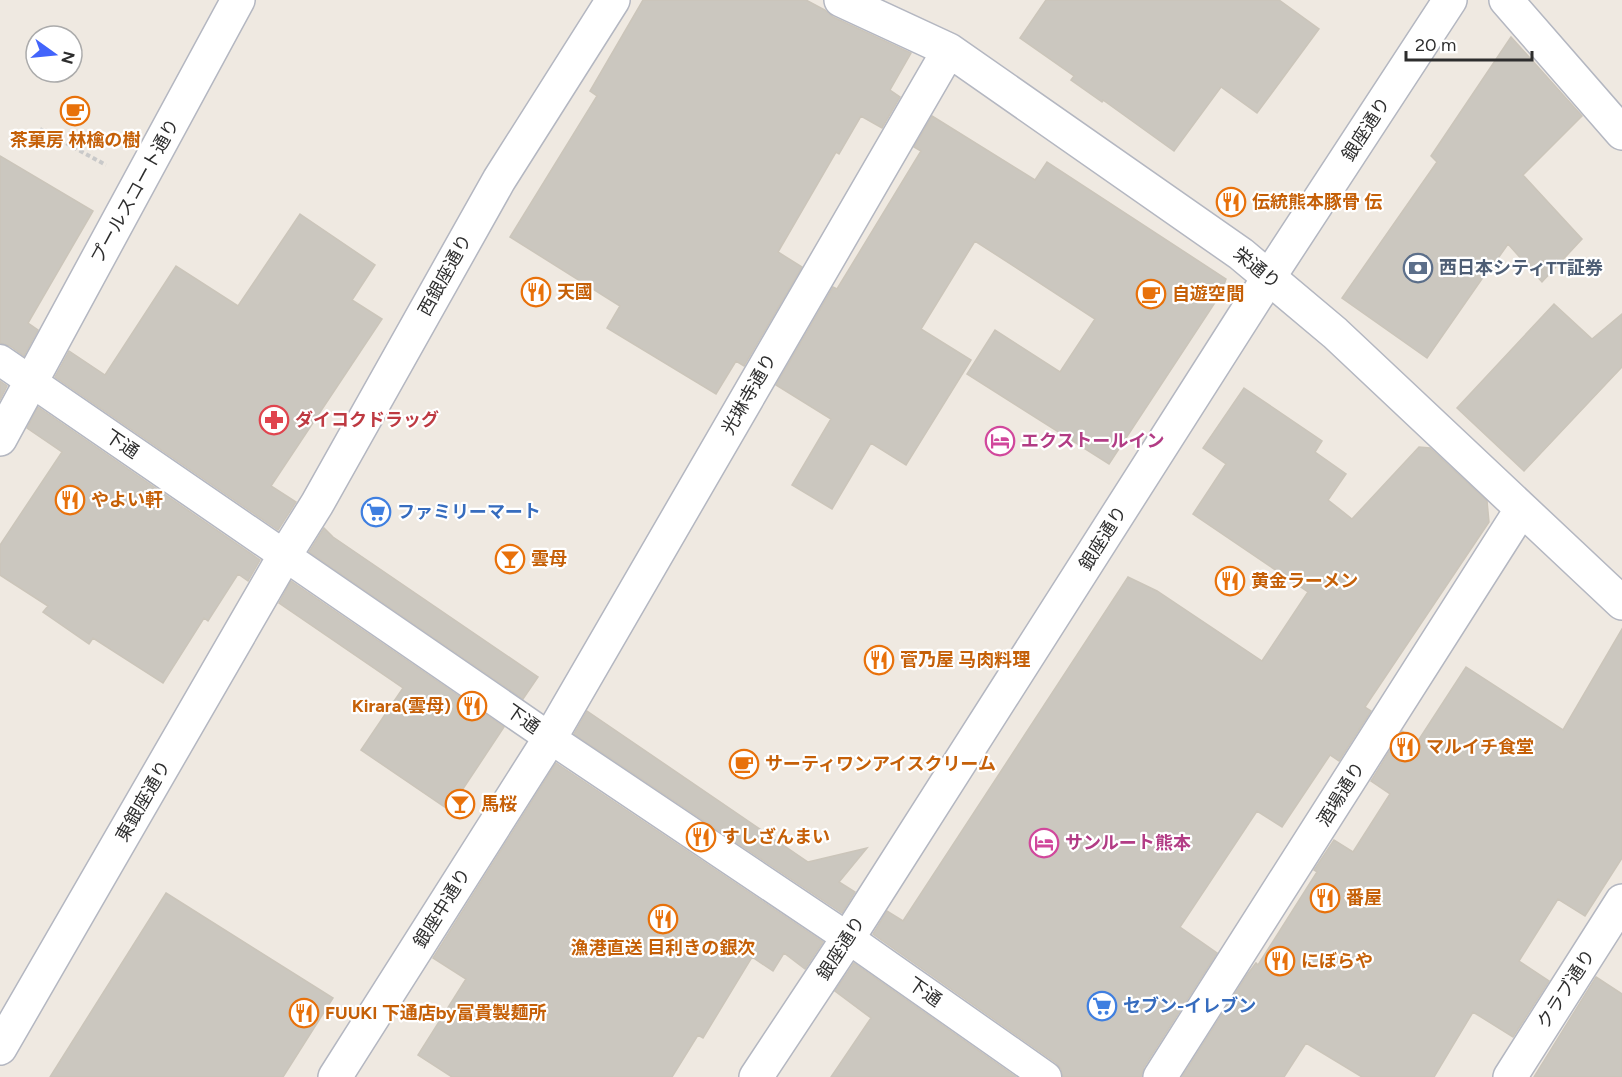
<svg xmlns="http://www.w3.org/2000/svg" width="1622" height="1077" font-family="Figtree,'Noto Sans JP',sans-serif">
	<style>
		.building { fill: #cbc7bf; stroke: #cbc5ba; stroke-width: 1.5 }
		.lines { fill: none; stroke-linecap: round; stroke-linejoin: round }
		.pedestrian-casing { stroke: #b4b7c1; stroke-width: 33 }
		.minor-casing { stroke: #b4b7c1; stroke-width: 36 }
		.tertiary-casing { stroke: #b4b7c1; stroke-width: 36 }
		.path { stroke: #c9c9c9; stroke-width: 4; stroke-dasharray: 4.5 3; stroke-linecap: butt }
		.pedestrian { stroke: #fff; stroke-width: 30 }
		.minor { stroke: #fff; stroke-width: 33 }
		.tertiary { stroke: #fff; stroke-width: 33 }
		.labels { text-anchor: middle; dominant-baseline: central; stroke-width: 4.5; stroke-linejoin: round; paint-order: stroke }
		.street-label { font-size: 18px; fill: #2e2e2e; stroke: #fff }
		.food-label { font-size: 18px; font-weight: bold; fill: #c56008; stroke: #fff; text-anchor: start }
		.service-label { font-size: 18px; font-weight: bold; fill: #4e5e75; stroke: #fff; text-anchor: start }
		.health-label { font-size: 18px; font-weight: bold; fill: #be3a42; stroke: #fff; text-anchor: start }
		.hotel-label { font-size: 18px; font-weight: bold; fill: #b23c85; stroke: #fff; text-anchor: start }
		.shop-label { font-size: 18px; font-weight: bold; fill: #366cbe; stroke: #fff; text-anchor: start }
	</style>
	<rect width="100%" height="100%" fill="#efe9e1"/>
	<path class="building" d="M643 0H806L825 10 833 17 911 53 890 90 900 97 882 128 861 116 839 154 836 152 778 252 802 267 744 366 736 361 716 394 607 328 620 306 510 237 597 96 590 91Z
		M1046 0H1279L1319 29 1257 113 1221 87 1174 151 1103 100 1102 102 1071 80 1074 76 1020 38Z
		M1511 37 1582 116 1523 175 1582 239 1542 282 1508 244 1487 274 1486 273 1427 358 1342 298 1437 162 1431 156Z
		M932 116 1035 180 1047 162 1226 279 1220 295 1109 464 967 374 995 330 1060 372 1095 319 975 241 921 329 971 360 906 465 871 443 832 509 792 485 831 419 776 385 833 287 837 289 921 151 914 147Z
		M0 156 93 211 28 323 38 330 24 356 10 346 0 343Z
		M300 214 375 265 352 300 382 319 271 486 296 502 278 530 55 377 69 351 105 375 176 266 238 306Z
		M1554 304 1592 339 1622 314V367L1524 471 1457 408Z
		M0 381 7 386 0 400Z
		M1244 388 1322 441 1315 452 1346 474 1328 500 1352 519 1419 447 1430 448 1487 501 1489 522 1365 707 1371 711 1339 761 1330 755 1282 827 1257 811 1180 927 1217 953 1144 1067 1141 1077H1063L1061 1069 1056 1063 873 934 887 911 903 921 1128 577 1157 591 1262 661 1308 592 1193 514 1226 464 1203 448Z
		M38 407 260 560 248 581 238 574 208 621 204 618 163 683 93 638 89 644 43 612 48 606 0 575V545L62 452 27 428Z
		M324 528 333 537 538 677 523 699 309 552Z
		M291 581 504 727 449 810 361 750 403 688 279 603Z
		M1622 629V858L1585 916 1558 899 1519 961 1549 981 1513 1037 1473 1012 1434 1077H1362L1306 1043 1284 1077H1182L1247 975 1256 963 1258 965 1317 872 1314 870 1334 840 1353 852 1390 794 1371 781 1402 731 1418 741 1466 667 1563 730Z
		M587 711 808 862 867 848 839 882 855 892 842 913 574 734Z
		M556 763 823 942 805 969 784 953 773 971 752 957 703 1038 698 1035 672 1077H452L418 1055 466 979 433 958Z
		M166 893 333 998 283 1077H50Z
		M854 963 1016 1077H831L871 1018 835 991Z
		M1596 977 1622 994V1077H1534Z"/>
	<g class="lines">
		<g class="pedestrian-casing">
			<path id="pedestrian" d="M0 360 550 738 848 938 1046 1077"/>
		</g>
		<g class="minor-casing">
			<path id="minor" d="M841 0 949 50 1241 254 1335 333 1622 603
				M1506 0 1622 133
				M0 439 238 0
				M0 1048 285 555 317 504 499 180 613 0
				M335 1077 550 738 949 50
				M1160 1077 1521 510
				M1510 1077 1622 901"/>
		</g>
		<g class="tertiary-casing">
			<path id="tertiary" d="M756 1077 848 938 1269 277 1450 0"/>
		</g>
		<path class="path" d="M40 129 106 165"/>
		<use href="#pedestrian" class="pedestrian"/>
		<use href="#minor" class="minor"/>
		<use href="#tertiary" class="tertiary"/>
	</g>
	<defs>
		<g id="cafe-ring" transform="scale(1.5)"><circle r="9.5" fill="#fff" stroke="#e8710a" stroke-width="1.5"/><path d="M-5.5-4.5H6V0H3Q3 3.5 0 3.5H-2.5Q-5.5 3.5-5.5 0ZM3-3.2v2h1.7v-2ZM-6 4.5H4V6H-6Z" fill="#e8710a"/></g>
		<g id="restaurant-ring" transform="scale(1.5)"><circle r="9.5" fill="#fff" stroke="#e8710a" stroke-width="1.5"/><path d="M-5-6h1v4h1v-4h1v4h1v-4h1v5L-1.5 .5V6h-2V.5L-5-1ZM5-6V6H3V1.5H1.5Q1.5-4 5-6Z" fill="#e8710a"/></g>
		<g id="bank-ring" transform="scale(1.5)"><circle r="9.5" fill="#fff" stroke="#5c6f8a" stroke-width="1.5"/><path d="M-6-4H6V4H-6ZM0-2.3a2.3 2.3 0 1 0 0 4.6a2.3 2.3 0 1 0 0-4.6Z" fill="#5c6f8a"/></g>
		<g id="pharmacy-ring" transform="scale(1.5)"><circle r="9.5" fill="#fff" stroke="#e0444e" stroke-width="1.5"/><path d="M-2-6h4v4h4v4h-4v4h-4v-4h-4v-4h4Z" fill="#e0444e"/></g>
		<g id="hotel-ring" transform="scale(1.5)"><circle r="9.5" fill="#fff" stroke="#d1479c" stroke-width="1.5"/><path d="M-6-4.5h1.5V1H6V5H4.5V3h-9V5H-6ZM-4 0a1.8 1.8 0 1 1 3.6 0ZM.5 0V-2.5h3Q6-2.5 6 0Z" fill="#d1479c"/></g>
		<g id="supermarket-ring" transform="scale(1.5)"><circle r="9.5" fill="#fff" stroke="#3f7fe0" stroke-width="1.5"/><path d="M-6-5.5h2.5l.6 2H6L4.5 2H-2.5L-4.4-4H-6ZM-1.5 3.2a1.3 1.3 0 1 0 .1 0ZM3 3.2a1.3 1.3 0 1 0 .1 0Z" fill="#3f7fe0"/></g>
		<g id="bar-ring" transform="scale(1.5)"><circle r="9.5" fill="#fff" stroke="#e8710a" stroke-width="1.5"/><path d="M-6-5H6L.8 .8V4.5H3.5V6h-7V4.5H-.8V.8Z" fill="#e8710a"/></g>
	</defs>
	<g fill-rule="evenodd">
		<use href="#cafe-ring" x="75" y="111"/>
		<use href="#restaurant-ring" x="1231" y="202"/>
		<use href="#bank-ring" x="1418" y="268"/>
		<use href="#restaurant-ring" x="536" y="292"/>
		<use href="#cafe-ring" x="1151" y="294"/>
		<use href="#pharmacy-ring" x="274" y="420"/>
		<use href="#hotel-ring" x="1000" y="441"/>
		<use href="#restaurant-ring" x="70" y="500"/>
		<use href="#supermarket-ring" x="376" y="512"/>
		<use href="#bar-ring" x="510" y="559"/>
		<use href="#restaurant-ring" x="1230" y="581"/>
		<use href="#restaurant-ring" x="879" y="660"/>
		<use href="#restaurant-ring" x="472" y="706"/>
		<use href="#restaurant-ring" x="1405" y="747"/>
		<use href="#cafe-ring" x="744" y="764"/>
		<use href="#bar-ring" x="460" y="804"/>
		<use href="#restaurant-ring" x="701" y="837"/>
		<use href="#hotel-ring" x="1044" y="843"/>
		<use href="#restaurant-ring" x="1325" y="898"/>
		<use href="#restaurant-ring" x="663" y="919"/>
		<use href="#restaurant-ring" x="1280" y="961"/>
		<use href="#supermarket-ring" x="1102" y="1006"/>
		<use href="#restaurant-ring" x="304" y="1013"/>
	</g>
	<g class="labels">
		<g class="street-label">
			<text transform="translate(1366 129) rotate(-57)">銀座通り</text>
			<text transform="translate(135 191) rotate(-61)">プールスコート通り</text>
			<text transform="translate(1257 268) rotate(39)">栄通り</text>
			<text transform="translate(445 275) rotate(-61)">西銀座通り</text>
			<text transform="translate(749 394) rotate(-60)">光琳寺通り</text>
			<text transform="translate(122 444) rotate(34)">下通</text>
			<text transform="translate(1103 538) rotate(-58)">銀座通り</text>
			<text transform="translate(523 719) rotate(35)">下通</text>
			<text transform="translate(1341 794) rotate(-58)">酒場通り</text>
			<text transform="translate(143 801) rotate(-60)">東銀座通り</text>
			<text transform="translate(442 908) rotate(-58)">銀座中通り</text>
			<text transform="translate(841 948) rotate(-57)">銀座通り</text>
			<text transform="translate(1566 989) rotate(-57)">クラブ通り</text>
			<text transform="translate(925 992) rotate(35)">下通</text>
		</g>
		<g class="food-label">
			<text x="75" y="140" text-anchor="middle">茶菓房 林檎の樹</text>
			<text x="1252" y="202">伝統熊本豚骨 伝</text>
			<text x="557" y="292">天國</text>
			<text x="1172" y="294">自遊空間</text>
			<text x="91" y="500">やよい軒</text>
			<text x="531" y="559">雲母</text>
			<text x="1251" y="581">黄金ラーメン</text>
			<text x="900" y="660">菅乃屋 马肉料理</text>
			<text x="451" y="706" text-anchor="end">Kirara(雲母)</text>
			<text x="1426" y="747">マルイチ食堂</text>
			<text x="765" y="764">サーティワンアイスクリーム</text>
			<text x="481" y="804">馬桜</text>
			<text x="722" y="837">すしざんまい</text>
			<text x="1346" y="898">番屋</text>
			<text x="663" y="948" text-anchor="middle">漁港直送 目利きの銀次</text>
			<text x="1301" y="961">にぼらや</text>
			<text x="325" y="1013">FUUKI 下通店by富貴製麺所</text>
		</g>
		<g class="service-label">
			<text x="1439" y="268">西日本シティTT証券</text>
		</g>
		<g class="health-label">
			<text x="295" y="420">ダイコクドラッグ</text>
		</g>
		<g class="hotel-label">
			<text x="1021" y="441">エクストールイン</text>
			<text x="1065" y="843">サンルート熊本</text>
		</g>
		<g class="shop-label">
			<text x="397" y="512">ファミリーマート</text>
			<text x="1123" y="1006">セブン-イレブン</text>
		</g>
	</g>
	<g transform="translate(54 54) rotate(105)"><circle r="28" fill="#ffffff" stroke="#ababab" stroke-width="1.5"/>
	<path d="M0-4.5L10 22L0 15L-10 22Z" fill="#4264fb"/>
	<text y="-9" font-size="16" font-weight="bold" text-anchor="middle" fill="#2e2e2e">N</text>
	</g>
	<path d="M1406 51v9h126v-9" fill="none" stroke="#2e2e2e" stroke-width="3"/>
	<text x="1415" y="51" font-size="18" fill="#2e2e2e" stroke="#ffffff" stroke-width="4.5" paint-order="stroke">20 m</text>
</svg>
